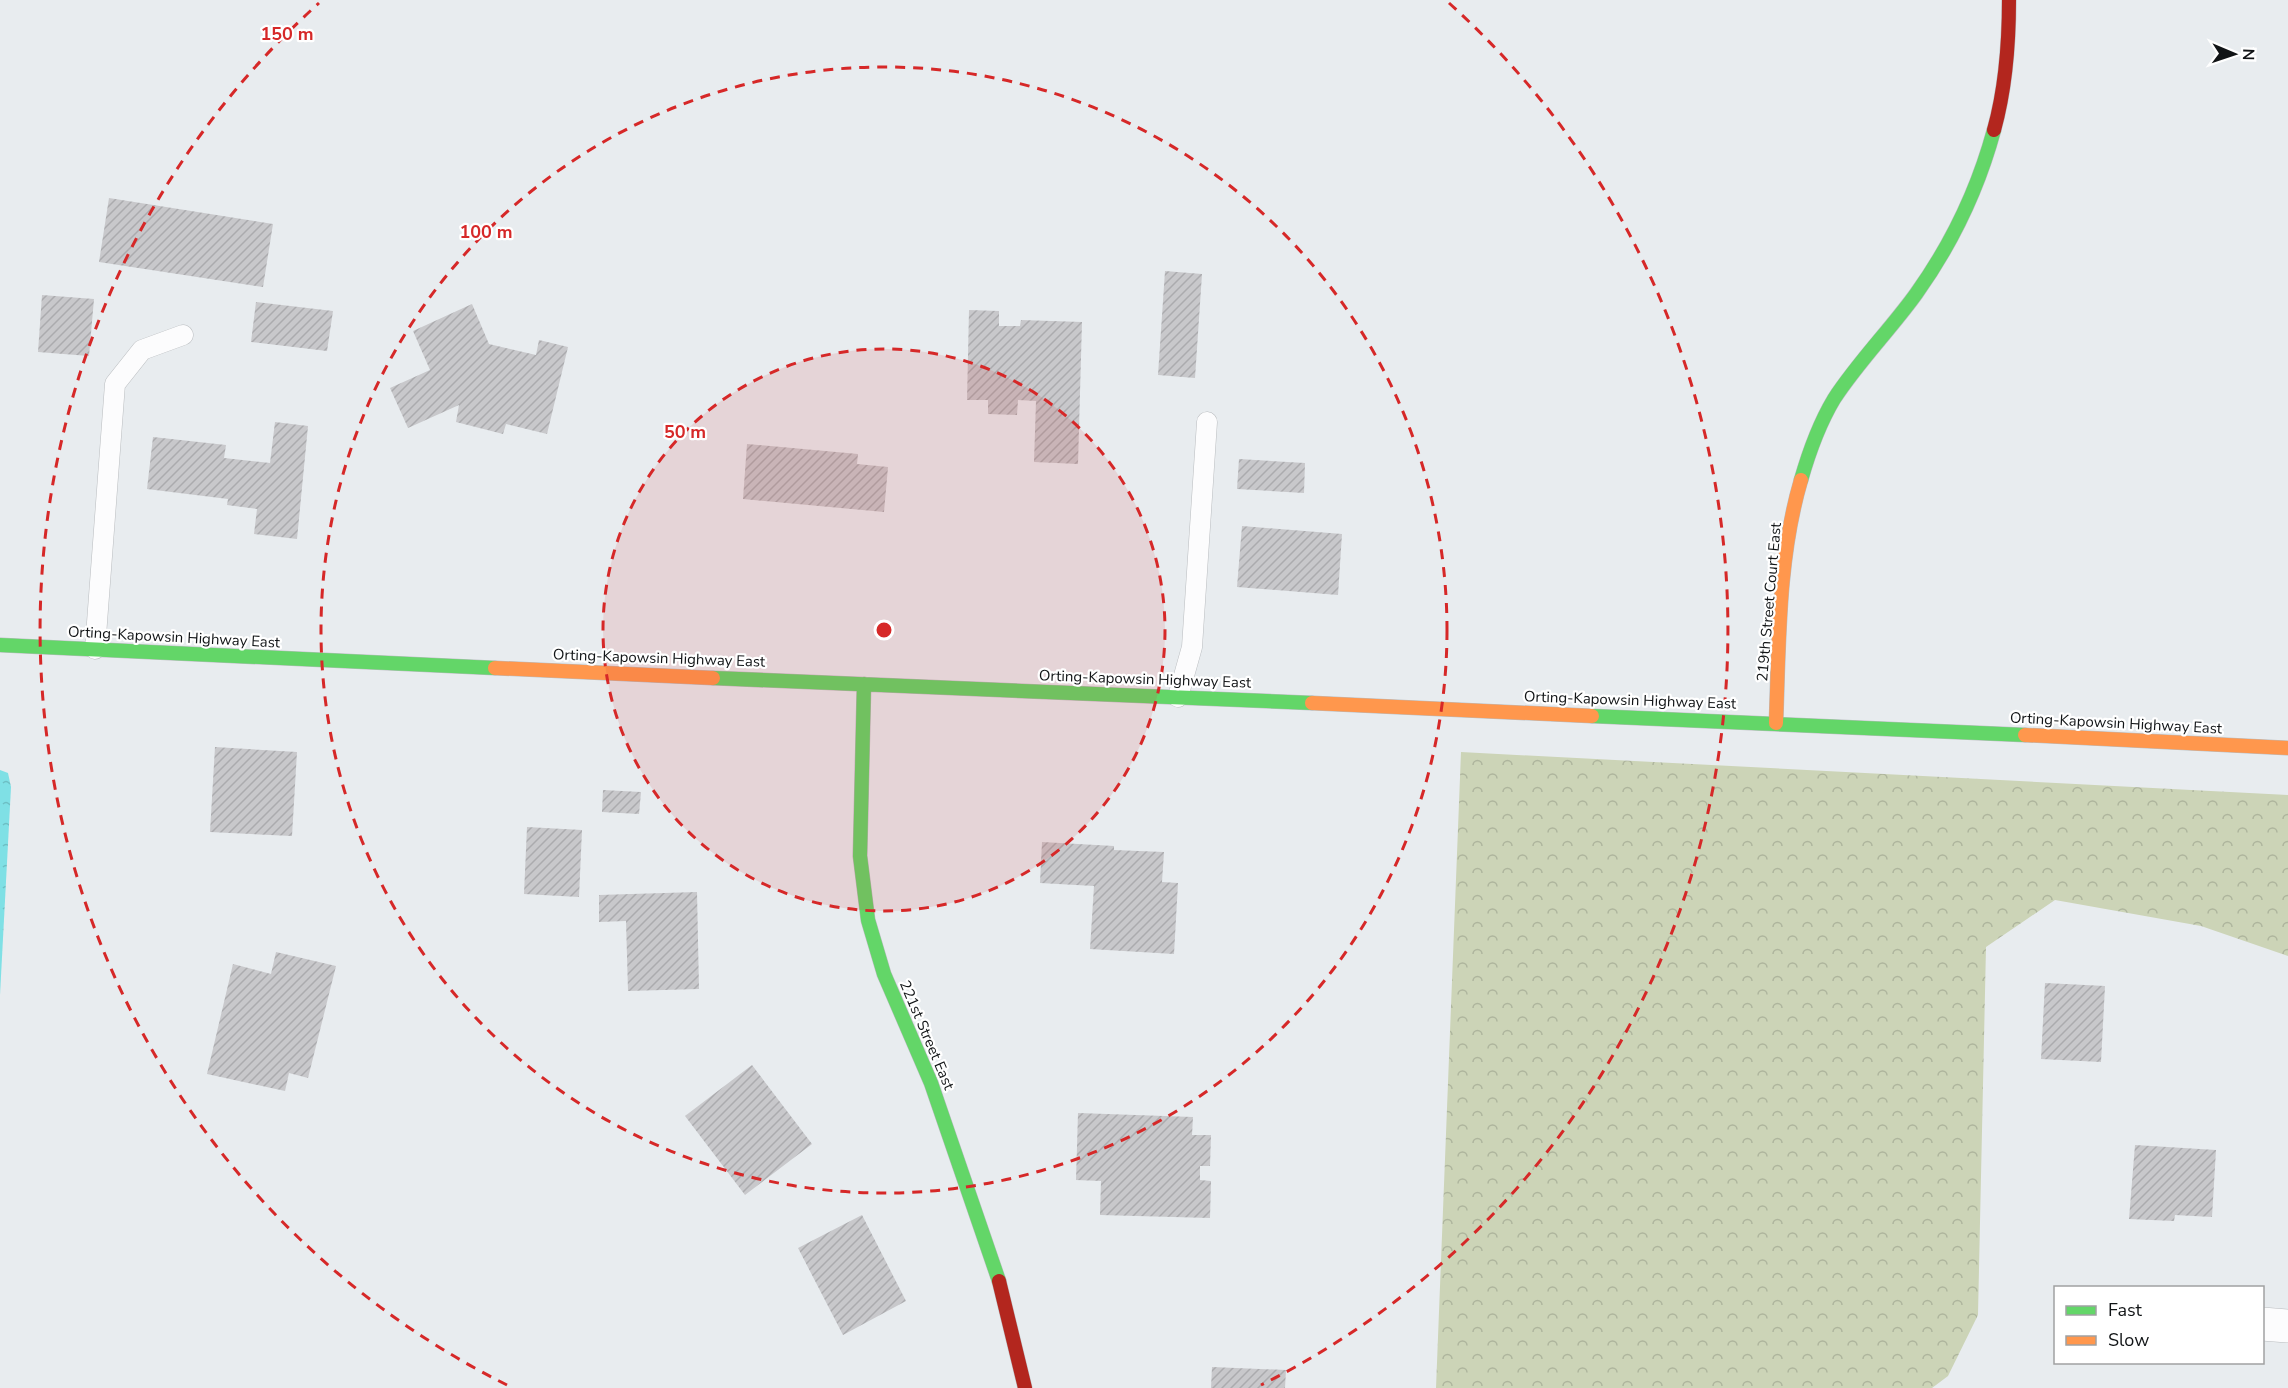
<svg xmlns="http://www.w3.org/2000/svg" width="2288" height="1388" font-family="'Nunito Sans',sans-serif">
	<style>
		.forest { fill: url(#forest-crowns) }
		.water { fill: url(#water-ripples) }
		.building { fill: url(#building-hatch) }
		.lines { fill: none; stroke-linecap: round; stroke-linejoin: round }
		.lane-casing { stroke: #b9bcbf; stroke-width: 21 }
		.street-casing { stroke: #b9bcbf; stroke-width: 34 }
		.fast-casing { stroke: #b9bcbf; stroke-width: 15 }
		.slow-casing { stroke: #b9bcbf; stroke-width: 15 }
		.jam-casing { stroke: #b9bcbf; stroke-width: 15 }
		.lane { stroke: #fcfcfd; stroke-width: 20 }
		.street { stroke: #fcfcfd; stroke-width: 33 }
		.fast { stroke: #63d668; stroke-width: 14 }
		.slow { stroke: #ff974d; stroke-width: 14 }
		.jam { stroke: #b3261e; stroke-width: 14 }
		.ring { fill: none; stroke: #d62828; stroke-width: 3; stroke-dasharray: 10 8 }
		.labels { text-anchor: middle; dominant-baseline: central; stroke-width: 4.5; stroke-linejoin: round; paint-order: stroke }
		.street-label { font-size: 15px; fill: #111416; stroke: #fff }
		.centre { fill: #d62828; stroke: #fff; stroke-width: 3 }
		.ring-label { font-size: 18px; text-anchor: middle; font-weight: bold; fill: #d62828; stroke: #fff; stroke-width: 4.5; stroke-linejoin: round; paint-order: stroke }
	</style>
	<defs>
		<pattern id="forest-crowns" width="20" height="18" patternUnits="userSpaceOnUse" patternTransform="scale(1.5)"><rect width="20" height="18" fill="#ccd4b7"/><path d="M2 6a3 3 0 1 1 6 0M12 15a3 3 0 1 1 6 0" fill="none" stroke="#aeb59d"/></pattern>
		<pattern id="water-ripples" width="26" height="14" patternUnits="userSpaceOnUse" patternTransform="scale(1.5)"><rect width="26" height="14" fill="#7fe0e5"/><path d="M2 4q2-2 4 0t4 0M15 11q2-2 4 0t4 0" fill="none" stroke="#6dbfc4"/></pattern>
		<pattern id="building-hatch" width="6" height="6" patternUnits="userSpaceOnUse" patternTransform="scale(1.5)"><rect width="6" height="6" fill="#c8c8cb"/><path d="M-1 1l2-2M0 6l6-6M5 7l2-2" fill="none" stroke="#ababae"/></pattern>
	</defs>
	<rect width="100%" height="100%" fill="#e8ecef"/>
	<path class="forest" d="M1461 752 2288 795V956L2201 926 2055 900 1986 947 1978 1315 1948 1376 1932 1388H1436Z"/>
	<path class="water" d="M0 770 8 773 11 787 0 995Z"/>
	<path class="building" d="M109 198 273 224 263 287 99 262Z
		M1165 271 1202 274 1195 378 1158 375Z
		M42 295 94 299 89 356 38 352Z
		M256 302 333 311 327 351 251 342Z
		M472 304 489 344 536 355 539 340 568 347 547 434 506 424 503 434 456 422 459 405 408 428 390 388 430 370 413 331Z
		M969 310 999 311V326H1020L1021 320 1082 322 1078 464 1034 462 1036 401 1018 400 1017 415 988 414V400H967Z
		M275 422 308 426 297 539 254 534 257 509 227 505 228 499 147 489 153 437 226 445 224 458 270 463Z
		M747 444 858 454 857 464 888 467 884 512 743 499Z
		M1239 459 1305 463 1304 493 1237 489Z
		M1242 526 1342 534 1338 595 1237 587Z
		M215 747 297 752 292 836 210 832Z
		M603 790 641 792 639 814 602 812Z
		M527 827 582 830 579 897 524 894Z
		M1042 842 1114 846V850L1164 852 1162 882 1178 883 1174 954 1090 949 1094 886 1040 883Z
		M697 892 699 989 628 991 626 921 599 922V895Z
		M276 952 336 966 308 1078 289 1073 285 1091 207 1074 233 964 271 974Z
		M2045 983 2105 986 2101 1062 2041 1059Z
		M752 1065 812 1144 745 1195 685 1116Z
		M1078 1113 1193 1117 1192 1135H1211L1210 1166H1200V1180L1211 1181 1210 1218 1100 1215 1101 1181 1076 1180Z
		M2135 1145 2216 1150 2212 1217 2175 1215 2174 1221 2129 1219Z
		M862 1215 906 1301 843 1335 798 1248Z
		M1212 1367 1286 1370 1285 1388H1211Z"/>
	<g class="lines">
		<g class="lane-casing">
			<path id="lane" d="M95 649 115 384 142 350 183 335
				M1178 697 1192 647 1207 422"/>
		</g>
		<g class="street-casing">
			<path id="street" d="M2262 1324 2288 1326"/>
		</g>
		<g class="fast-casing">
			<path id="fast" d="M1801 480C1809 452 1819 424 1834 399 1858 362 1890 330 1916 294 1951 245 1978 189 1994 130
				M0 645 495 668
				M713 678 1312 703
				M864 684 860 856 868 920 884 974 931 1083 999 1281
				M1592 716 2025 735"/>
		</g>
		<g class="slow-casing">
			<path id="slow" d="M495 668 713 678
				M1312 703 1592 716
				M1776 723C1779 642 1778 558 1801 480
				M2025 735 2288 748"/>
		</g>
		<g class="jam-casing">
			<path id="jam" d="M1994 130C2006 87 2009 45 2009 0
				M999 1281 1025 1388"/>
		</g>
		<use href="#lane" class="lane"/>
		<use href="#street" class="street"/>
		<use href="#fast" class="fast"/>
		<use href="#slow" class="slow"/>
		<use href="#jam" class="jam"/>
	</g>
	<circle cx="884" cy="630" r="281" fill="#d62828" fill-opacity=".12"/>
	<g class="ring">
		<circle cx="884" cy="630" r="281"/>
		<circle cx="884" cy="630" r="563"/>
		<path d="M507 1385A844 844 0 0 1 319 3M1449 3A844 844 0 0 1 1261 1385"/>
	</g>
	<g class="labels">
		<g class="street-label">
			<text transform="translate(1769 602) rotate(-85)">219th Street Court East</text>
			<text transform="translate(174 637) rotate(3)">Orting-Kapowsin Highway East</text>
			<text transform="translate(659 658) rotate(2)">Orting-Kapowsin Highway East</text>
			<text transform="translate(1145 679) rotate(2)">Orting-Kapowsin Highway East</text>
			<text transform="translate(1630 700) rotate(2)">Orting-Kapowsin Highway East</text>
			<text transform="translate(2116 723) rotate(3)">Orting-Kapowsin Highway East</text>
			<text transform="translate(927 1035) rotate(67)">221st Street East</text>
		</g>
	</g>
	<circle cx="884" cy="630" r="9" class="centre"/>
	<g class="ring-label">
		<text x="287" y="40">150 m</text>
		<text x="486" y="238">100 m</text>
		<text x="685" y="438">50 m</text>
	</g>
	<rect x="2054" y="1286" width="210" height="78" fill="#ffffff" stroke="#a0a1a2" stroke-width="1.5"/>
	<rect x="2066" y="1306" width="30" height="9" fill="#63d668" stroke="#a0a1a2" stroke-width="1.5"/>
	<text x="2108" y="1316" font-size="18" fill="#111416">Fast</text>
	<rect x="2066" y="1336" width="30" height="9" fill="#ff974d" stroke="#a0a1a2" stroke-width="1.5"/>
	<text x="2108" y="1346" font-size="18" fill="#111416">Slow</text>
	<g transform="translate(2234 54) rotate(92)" stroke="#ffffff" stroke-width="4.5" paint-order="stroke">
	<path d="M0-4.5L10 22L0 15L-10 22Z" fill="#111416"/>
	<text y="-9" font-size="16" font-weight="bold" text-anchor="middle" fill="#111416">N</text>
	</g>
</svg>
